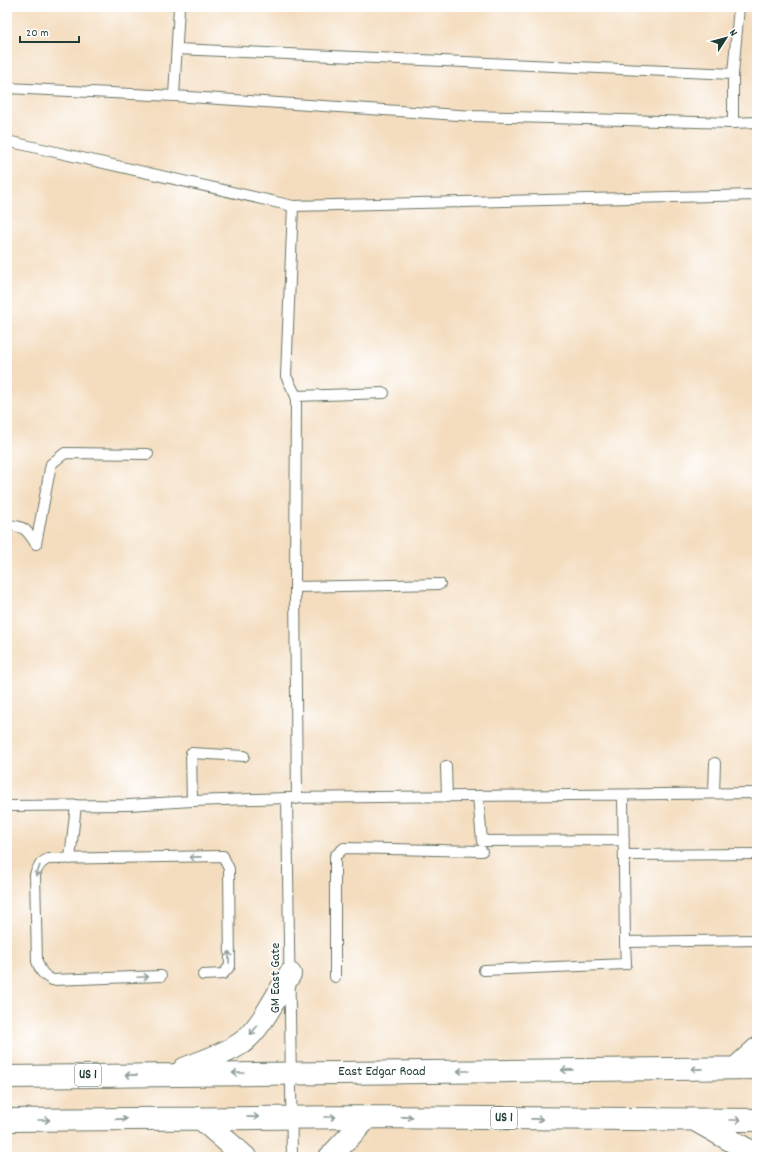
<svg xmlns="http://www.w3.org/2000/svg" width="764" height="1164" font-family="Dekko,sans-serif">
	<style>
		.green { fill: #b0cb71; stroke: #688452 }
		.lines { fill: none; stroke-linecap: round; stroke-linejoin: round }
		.service-casing { stroke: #6a7565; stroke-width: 12 }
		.trunk-casing { stroke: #6a7565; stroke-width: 24 }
		.service { stroke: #fff; stroke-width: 10 }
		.trunk { stroke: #fff; stroke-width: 22 }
		.oneway { stroke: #8f9e9a }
		.labels { text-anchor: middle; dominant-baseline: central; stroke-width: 3.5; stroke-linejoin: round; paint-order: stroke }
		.shield { fill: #fff; stroke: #627771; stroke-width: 1 }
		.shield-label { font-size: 13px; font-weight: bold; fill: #1f3d34 }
		.street-label { font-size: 14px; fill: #1f3d34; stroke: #fff }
	</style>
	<rect width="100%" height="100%" fill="#fff"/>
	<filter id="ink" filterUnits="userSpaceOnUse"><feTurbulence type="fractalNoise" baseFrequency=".025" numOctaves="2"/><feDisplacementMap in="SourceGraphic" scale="8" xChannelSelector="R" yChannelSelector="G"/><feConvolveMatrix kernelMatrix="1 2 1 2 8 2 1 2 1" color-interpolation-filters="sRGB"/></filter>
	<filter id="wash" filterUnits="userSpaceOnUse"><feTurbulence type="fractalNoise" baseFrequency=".012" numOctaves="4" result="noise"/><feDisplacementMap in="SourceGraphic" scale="16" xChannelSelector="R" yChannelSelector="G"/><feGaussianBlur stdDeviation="0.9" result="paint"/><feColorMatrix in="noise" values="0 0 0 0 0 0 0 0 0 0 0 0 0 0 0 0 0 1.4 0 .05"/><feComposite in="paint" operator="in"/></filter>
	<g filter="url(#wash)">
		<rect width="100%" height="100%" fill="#f4ddbf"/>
		<path class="green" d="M195 1155 212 1157H48Z"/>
	</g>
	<g filter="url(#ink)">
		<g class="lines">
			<g class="service-casing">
				<path id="service" d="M179 7 174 96 473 116 733 123 757 122
					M177 49 733 74 739 7
					M7 88 174 96
					M733 123V74
					M7 141 293 206 757 195
					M293 206 286 376 296 396 295 587 297 799
					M296 396 384 393
					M7 525C25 526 27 530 36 544
					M36 544 51 464 65 453 148 454
					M295 587 440 584
					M446 766 447 797
					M714 793 715 763
					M623 795 625 942
					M478 796 482 841 624 840
					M287 798 292 1157
					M192 801 191 753 244 756
					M7 806 129 805 192 801 287 798 757 793
					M625 855 757 854
					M70 859 76 805
					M484 970 626 964 625 942 757 940
					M161 976 52 980C43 975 40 971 37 961L35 875C37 868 40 862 48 859L223 856 229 869 230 966 223 974 203 975
					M335 977V856L344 848 482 851"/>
			</g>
			<g class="trunk-casing">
				<path id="trunk" d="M736 1068 757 1049
					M184 1069C203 1061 223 1055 240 1044 260 1031 277 994 290 974
					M7 1077 757 1068
					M200 1118 245 1157
					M7 1120 368 1117 757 1120
					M695 1120 746 1149 757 1157
					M330 1157 368 1117"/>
			</g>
			<use href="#service" class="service"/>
			<use href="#trunk" class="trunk"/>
		</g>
		<defs><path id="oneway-shaft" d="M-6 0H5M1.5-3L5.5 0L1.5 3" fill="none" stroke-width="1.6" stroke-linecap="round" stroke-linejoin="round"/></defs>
		<g class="oneway">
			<use href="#oneway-shaft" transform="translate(195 857) rotate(179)"/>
			<use href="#oneway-shaft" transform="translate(38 871) rotate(108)"/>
			<use href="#oneway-shaft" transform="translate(229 957) rotate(-91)"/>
			<use href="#oneway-shaft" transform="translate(143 977) rotate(-3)"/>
			<use href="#oneway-shaft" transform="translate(254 1030) rotate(129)"/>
			<use href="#oneway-shaft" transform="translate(697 1069) rotate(179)"/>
			<use href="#oneway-shaft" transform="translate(567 1070) rotate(179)"/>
			<use href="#oneway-shaft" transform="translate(463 1071) rotate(180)"/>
			<use href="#oneway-shaft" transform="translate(238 1073) rotate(180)"/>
			<use href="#oneway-shaft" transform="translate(131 1075) rotate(179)"/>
			<use href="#oneway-shaft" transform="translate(253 1117) rotate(-1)"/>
			<use href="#oneway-shaft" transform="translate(330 1117)"/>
			<use href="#oneway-shaft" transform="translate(407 1117) rotate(1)"/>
			<use href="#oneway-shaft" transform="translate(121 1119) rotate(-1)"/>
			<use href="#oneway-shaft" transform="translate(537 1119) rotate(1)"/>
			<use href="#oneway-shaft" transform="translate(44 1120)"/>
			<use href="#oneway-shaft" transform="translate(735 1120)"/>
		</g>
	</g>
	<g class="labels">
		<g class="shield">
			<rect x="75" y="1064" width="26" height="22" rx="3"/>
			<rect x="491" y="1107" width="26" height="22" rx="3"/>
		</g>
		<g class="shield-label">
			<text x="88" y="1075">US 1</text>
			<text x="504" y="1118">US 1</text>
		</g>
		<g class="street-label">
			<text transform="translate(276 978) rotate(-90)">GM East Gate</text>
			<text x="382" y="1072">East Edgar Road</text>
		</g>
	</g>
	<rect width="764" height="1164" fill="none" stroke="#fff" stroke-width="24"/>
	<g transform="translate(726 38) rotate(54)" stroke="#ffffff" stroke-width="3" paint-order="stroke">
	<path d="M0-3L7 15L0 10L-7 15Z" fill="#1f3d34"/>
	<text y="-6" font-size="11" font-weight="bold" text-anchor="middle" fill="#1f3d34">N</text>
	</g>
	<path d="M20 36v6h59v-6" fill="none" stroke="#1f3d34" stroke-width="2"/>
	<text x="26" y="36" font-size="12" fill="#1f3d34" stroke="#ffffff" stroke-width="3" paint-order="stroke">20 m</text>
</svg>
